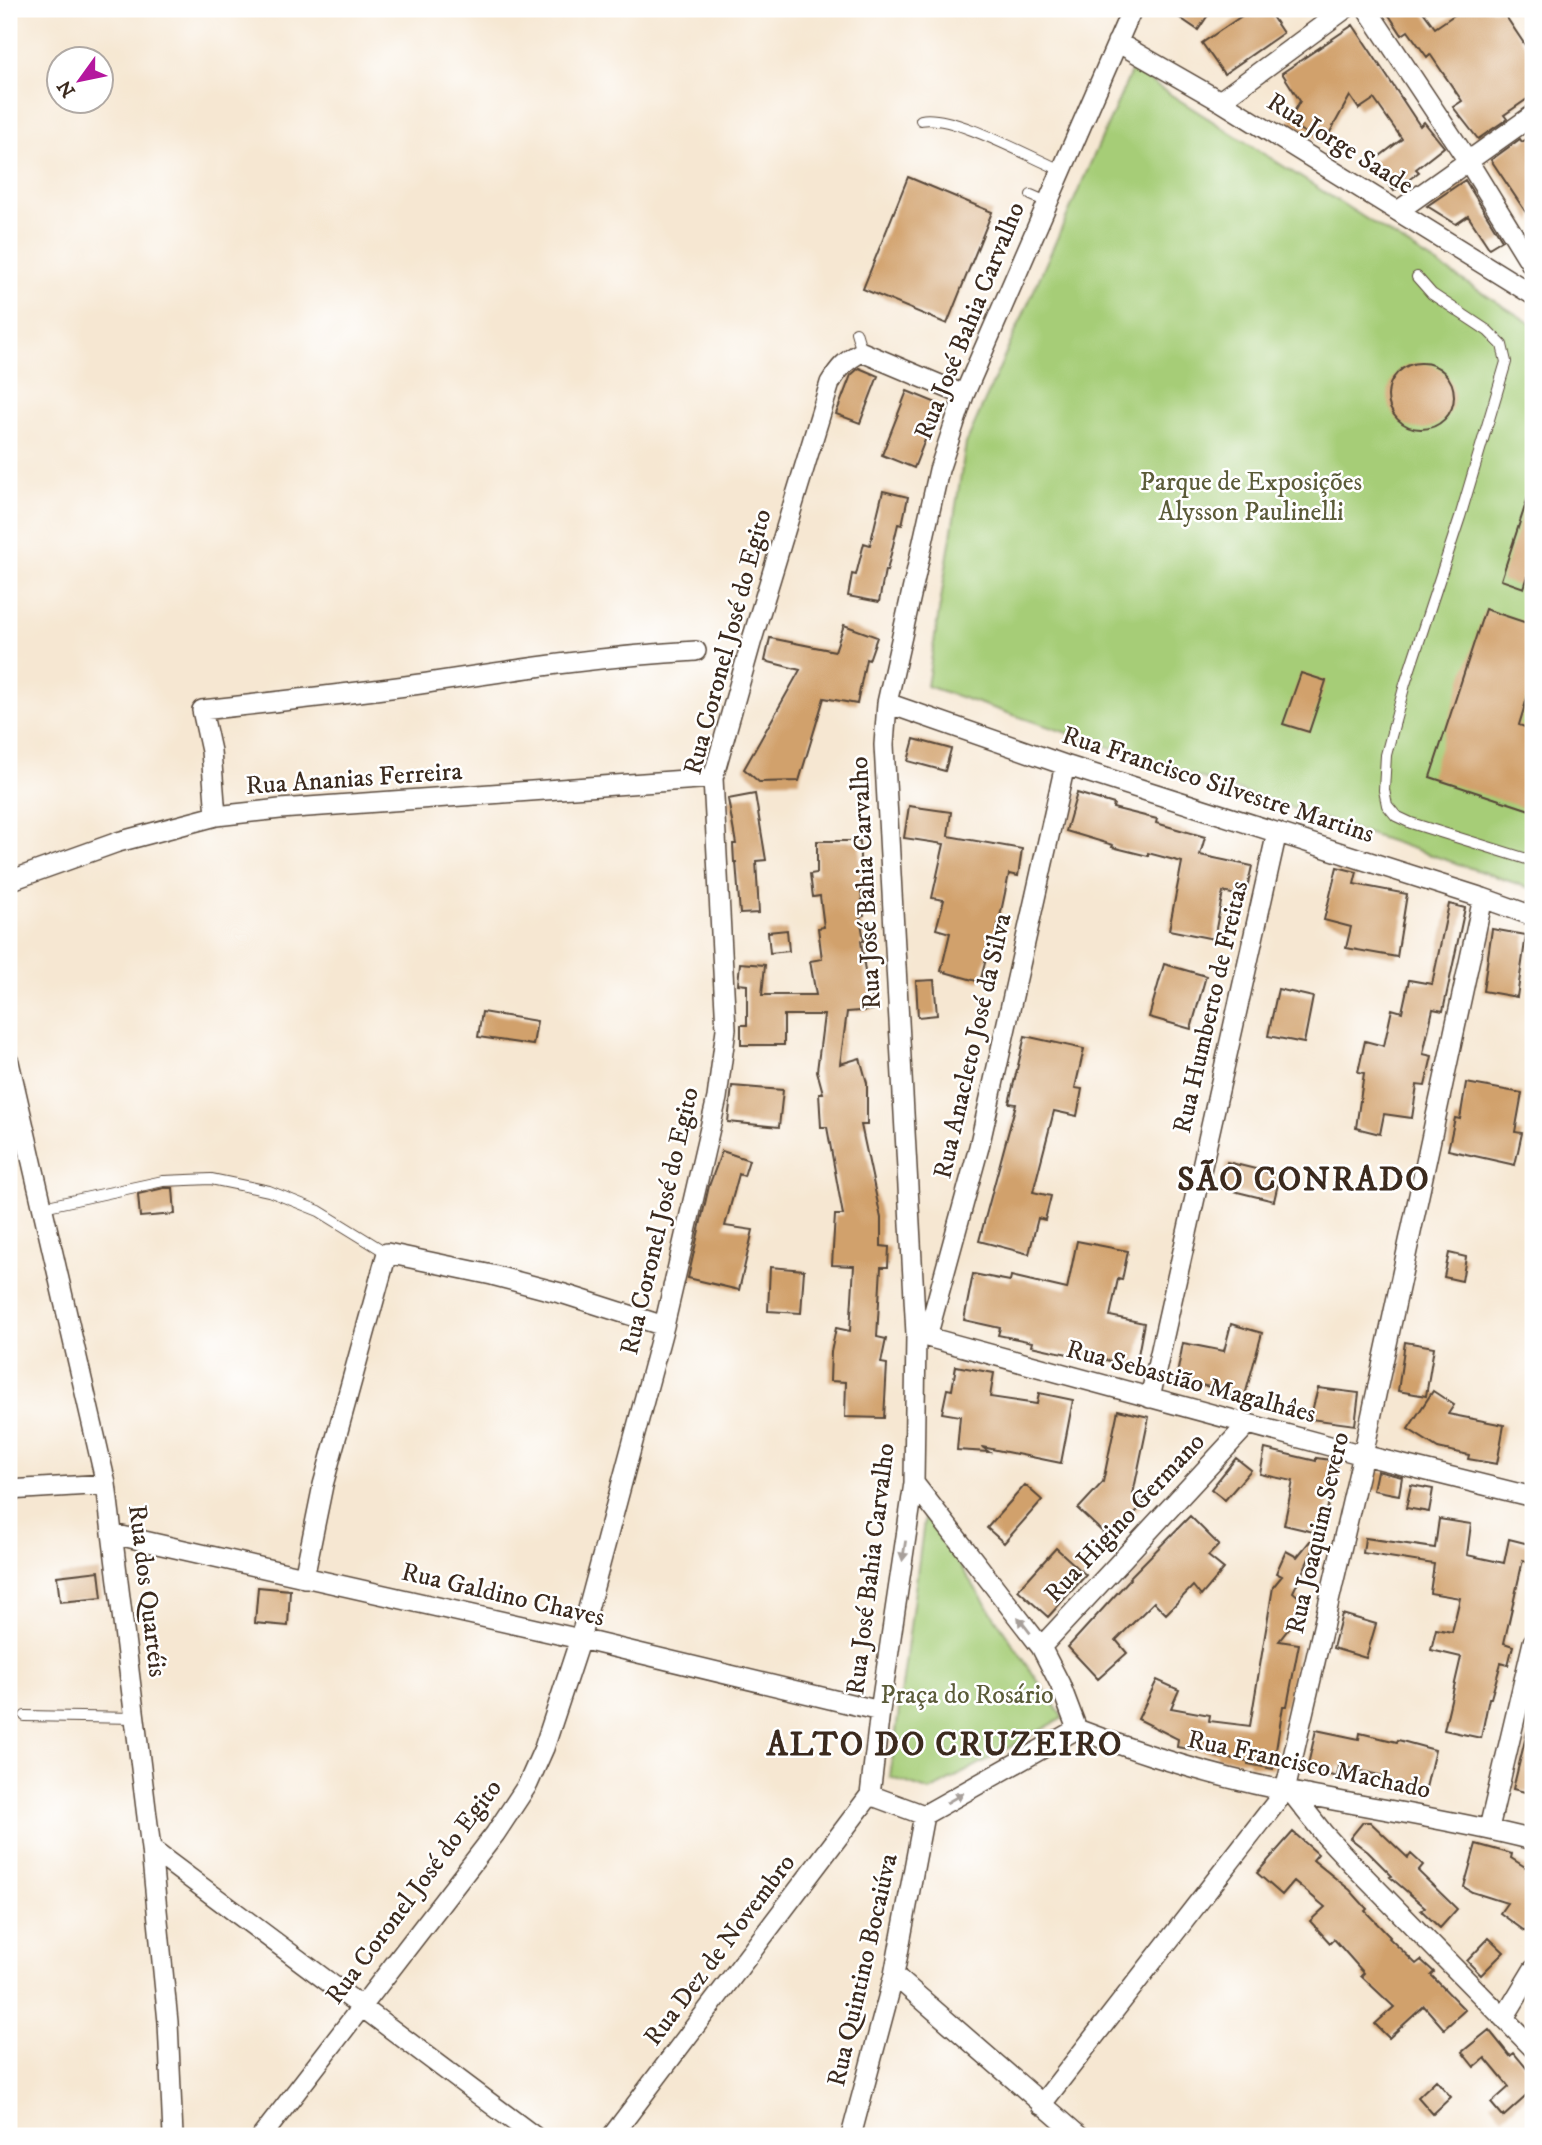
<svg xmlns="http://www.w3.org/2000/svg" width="1542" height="2145" font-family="'IM FELL DW Pica',serif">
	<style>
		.green { fill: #a6cd77; stroke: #707c4a; stroke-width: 2 }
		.building { fill: #d1a16c }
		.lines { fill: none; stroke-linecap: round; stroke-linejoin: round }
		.lane-casing { stroke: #574639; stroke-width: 12 }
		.street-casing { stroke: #574639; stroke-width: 22 }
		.lane { stroke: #fff; stroke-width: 10 }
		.street { stroke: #fff; stroke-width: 19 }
		.oneway { fill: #a79f9a }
		.labels { text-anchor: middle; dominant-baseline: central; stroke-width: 5; stroke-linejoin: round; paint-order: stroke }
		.street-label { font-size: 26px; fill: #3b2a1e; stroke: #fff }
		.park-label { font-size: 26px; fill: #5b5b39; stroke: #fff }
		.district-label { font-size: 33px; font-weight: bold; letter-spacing: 2px; fill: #3b2a1e; stroke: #fff }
	</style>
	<rect width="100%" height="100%" fill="#fff"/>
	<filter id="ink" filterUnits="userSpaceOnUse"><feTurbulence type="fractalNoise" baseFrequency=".0143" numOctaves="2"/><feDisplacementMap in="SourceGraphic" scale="14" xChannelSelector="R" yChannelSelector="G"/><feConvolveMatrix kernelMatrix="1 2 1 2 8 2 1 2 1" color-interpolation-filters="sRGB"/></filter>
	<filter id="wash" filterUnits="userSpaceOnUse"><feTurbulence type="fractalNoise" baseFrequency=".00686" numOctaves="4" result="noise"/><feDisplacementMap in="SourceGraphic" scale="28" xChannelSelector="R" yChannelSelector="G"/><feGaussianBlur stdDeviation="1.57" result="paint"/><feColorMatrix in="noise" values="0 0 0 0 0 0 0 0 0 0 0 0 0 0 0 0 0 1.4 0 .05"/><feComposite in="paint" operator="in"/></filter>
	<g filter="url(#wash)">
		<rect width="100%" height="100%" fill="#f6e7d2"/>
		<path class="green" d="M1132 70 1533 325V889L927 686 966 443Z
			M925 1514 1063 1718 930 1791 890 1777Z"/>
		<g id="blocks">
			<path class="building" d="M1167 9H1212L1198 30Z
				M1252 9H1267L1283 33 1224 74 1202 43Z
				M1385 9H1421L1435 28 1463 9H1501L1533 57V95L1504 115 1507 119 1478 139 1453 107 1462 101 1430 54 1427 57 1408 31 1402 35Z
				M1353 25 1420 126 1424 122 1444 147 1416 169 1419 172 1394 191 1371 163 1402 139 1374 99 1359 109 1350 96 1324 143 1288 123 1300 101 1282 73Z
				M1533 135V223L1491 160 1520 139 1522 142Z
				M908 177 992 212 947 324 863 289Z
				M1465 180 1502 240 1489 248 1468 216 1456 224 1427 206Z
				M1388 396a33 33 0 1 1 66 0a33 33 0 1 1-66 0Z
				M859 368 878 376 860 423 836 414 851 375Z
				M907 391 939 404 914 468 882 455Z
				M883 491 908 497 902 525 898 524 887 571 885 570 879 602 848 596 852 574 856 575 864 543 870 545Z
				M1529 494 1533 495V561L1524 588 1501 580Z
				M1485 609 1533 625V678L1519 725 1533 730V811L1430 777Z
				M844 625 877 637 869 660 866 659 857 704 824 698 799 781 759 782 744 769 800 670 765 661 770 638 835 651Z
				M1301 673 1326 681 1309 732 1283 724Z
				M914 739 951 749 945 771 908 761Z
				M1077 793 1114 804 1113 808 1157 819 1156 823 1205 837 1200 855 1252 866 1245 897 1223 892 1214 939 1169 930 1182 862 1148 853V856L1112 847 1113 845 1066 831Z
				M755 794 766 860 756 861 759 913 740 914 736 862H734L733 844H736L728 799Z
				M909 806 951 812 948 836 1022 849 1018 876 1009 874 994 945 990 944 980 982 941 971 950 933 936 929 944 900 932 898 944 844 904 838Z
				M817 841H860V868H864L867 891 861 892 864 915 860 916 864 941H861L867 987 871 986 873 1010 847 1012 840 1064 860 1058 867 1083V1125H861L881 1218V1246L889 1247 888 1267H881L877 1337 886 1339 881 1363 887 1364 884 1418 845 1417 846 1382 830 1381 831 1352 836 1328 850 1331 854 1266 832 1265 835 1215H843L827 1127H821L819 1093H823L817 1071 824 1015H784V1045H741V1025H747V985L738 984 740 963 765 965 762 995H816L810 961 822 959 818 928 824 927 820 896 813 897 810 874 817 873Z
				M1337 867 1357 872 1354 884 1407 894 1397 957 1346 948 1351 927 1324 920Z
				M1449 904 1465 908 1443 1011 1433 1009 1423 1054 1432 1056 1425 1086 1417 1085 1412 1118 1384 1114 1380 1134 1356 1128 1364 1073 1358 1072 1365 1041 1384 1046 1392 1009 1402 1012 1409 980 1432 984Z
				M1492 929 1526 935 1517 997 1483 991Z
				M787 930 789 951 770 953 768 932Z
				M1164 964 1206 976 1191 1029 1149 1017Z
				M934 980 937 1015 918 1017 916 981Z
				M1278 989 1313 997 1304 1043 1268 1036Z
				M482 1012 537 1021 533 1045 478 1037Z
				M1025 1036 1084 1049 1075 1088 1082 1089 1077 1116 1054 1111 1033 1192 1051 1196 1045 1220 1038 1218 1029 1254 979 1241 1016 1104 1009 1103Z
				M1466 1083 1522 1093 1515 1132 1522 1133 1515 1165 1448 1150 1455 1118 1460 1119Z
				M732 1086 783 1090 779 1127 728 1122Z
				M722 1151 749 1160 744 1176 739 1174 725 1226 753 1230 739 1290 688 1278 709 1186Z
				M1227 1162 1280 1175 1274 1201 1221 1188Z
				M164 1188H173L175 1214 140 1217 138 1194Z
				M1077 1241 1128 1251 1122 1280 1118 1279 1110 1316 1144 1323 1136 1366 1100 1359V1361L1031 1346 1032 1342 998 1335 1000 1328 964 1320 973 1274 1010 1281 1011 1276 1067 1289Z
				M1449 1253 1466 1257 1462 1281 1444 1277Z
				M770 1267 804 1270 801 1313 768 1311Z
				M1231 1324 1262 1333 1244 1399 1214 1390 1215 1388 1176 1380 1183 1343 1224 1351Z
				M1405 1342 1434 1347 1426 1396 1398 1391Z
				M956 1366 994 1373 990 1397 1037 1404 1039 1393 1073 1400 1061 1463 982 1447 989 1452 957 1450 960 1416 942 1413 947 1389 952 1390Z
				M1318 1388 1359 1393 1355 1425 1310 1419Z
				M1433 1391 1454 1405 1448 1414 1504 1425 1497 1464 1468 1459 1469 1455 1438 1448 1408 1429Z
				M1118 1410 1149 1417 1133 1494 1144 1504 1109 1538 1078 1509 1103 1482Z
				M1265 1449 1316 1461V1458L1338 1461 1335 1482H1333L1322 1534 1284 1525 1293 1481 1260 1474Z
				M1236 1458 1251 1470 1225 1500 1211 1489Z
				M1377 1471 1402 1477 1399 1495 1373 1490Z
				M1025 1485 1042 1500 1004 1543 987 1528Z
				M1411 1485 1433 1489 1429 1512 1406 1508Z
				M1190 1516 1219 1545 1208 1556 1224 1569 1201 1596 1193 1586 1166 1614 1154 1602 1116 1640 1127 1653 1098 1679 1068 1647 1130 1579 1129 1578Z
				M1439 1519 1471 1524 1467 1555 1504 1563 1509 1539 1533 1545V1563L1523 1560 1504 1643 1513 1646 1508 1665 1501 1663 1491 1698H1489L1481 1738 1444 1730 1461 1657 1431 1650 1436 1629 1452 1632 1460 1598 1430 1593 1434 1564 1363 1553 1365 1538 1435 1548Z
				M1310 1541 1316 1544 1293 1592 1306 1603 1291 1621 1293 1623 1279 1641 1299 1644 1287 1706H1283L1273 1769 1248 1764V1761L1216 1757 1217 1754 1177 1747 1178 1739 1138 1719 1157 1680 1179 1690 1171 1708 1210 1715 1209 1721 1250 1726 1273 1587 1282 1576 1276 1573 1286 1551 1297 1557Z
				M1056 1548 1086 1575 1048 1617 1018 1590Z
				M99 1571 102 1598 60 1602 57 1576Z
				M258 1587 290 1590 288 1626 255 1623Z
				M1342 1614 1376 1624 1366 1658 1333 1648Z
				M1316 1730 1359 1739 1360 1733 1397 1742 1398 1740 1435 1750 1424 1796 1385 1789 1388 1777 1339 1766 1337 1777 1307 1769Z
				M1527 1732 1533 1733V1794L1513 1789Z
				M1363 1822H1370L1408 1858 1411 1854 1423 1865 1418 1871 1457 1909 1440 1928 1421 1910 1425 1907 1390 1877 1392 1876 1368 1852 1350 1838Z
				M1293 1832 1318 1854 1313 1860 1350 1890 1367 1909 1365 1911 1390 1937 1389 1938 1416 1964 1421 1960 1434 1972 1431 1975 1465 2010 1444 2029 1424 2006 1389 2038 1375 2024 1394 2007 1361 1976 1364 1973 1334 1939 1330 1943 1310 1921 1325 1907 1294 1881 1282 1895 1257 1873Z
				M1476 1844 1512 1854 1511 1858 1533 1872V1937L1500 1913 1507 1903 1472 1892 1464 1887Z
				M1489 1938 1504 1952 1481 1975 1467 1961Z
				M1489 2030 1510 2056 1514 2053 1533 2076V2090L1503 2117 1491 2103 1509 2087 1485 2058 1474 2067 1462 2052Z
				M1436 2080 1451 2097 1433 2114 1418 2097Z"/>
		</g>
	</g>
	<g filter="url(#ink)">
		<use href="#blocks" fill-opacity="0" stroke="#574639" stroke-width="2"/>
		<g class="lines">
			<g class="lane-casing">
				<path id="lane" d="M921 120C951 113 1030 157 1061 170
					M1031 195 1047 202
					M1417 277 1432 294 1488 331 1502 345 1506 362 1460 517 1405 684 1386 755 1384 790 1387 805 1396 816 1411 823 1533 861
					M856 332 862 352
					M43 1207 163 1181 211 1179 269 1191 319 1211 387 1253
					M25 1716 136 1718"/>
			</g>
			<g class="street-casing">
				<path id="street" d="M1367 9 1468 161 1533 267
					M1117 42 1220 101 1533 295
					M1220 101 1345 9
					M1398 211 1533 115
					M887 703 1065 765 1483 898 1533 916
					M216 816 211 751 202 710C275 702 348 694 420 684 513 670 602 656 696 651
					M9 881 118 842 216 816 280 809 713 778
					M9 1062 106 1484 151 1849 168 2022 173 2136
					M916 1334 1363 1455 1533 1497
					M927 1337 979 1147 1065 765
					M1150 1398 1277 832
					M914 1483 1041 1647 1060 1684 1077 1729
					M9 1490 106 1484
					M113 1534 580 1639 880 1711
					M304 1578 323 1485 387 1253 492 1275 564 1294 664 1326
					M1041 1647 1248 1424
					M1077 1729C1145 1755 1215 1777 1287 1791 1369 1808 1452 1819 1533 1840
					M1291 1792 1324 1834 1351 1863 1533 2048
					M870 1795 880 1711 914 1483 916 1334 884 745 887 703 939 470 964 395 1132 9
					M870 1795 924 1815 1077 1729
					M1489 1828 1533 1642
					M151 1849 534 2136
					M894 1975 1079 2136
					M1504 2018 1533 1970
					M1041 2105 1285 1791 1363 1455 1483 898
					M262 2136 495 1834 528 1784 544 1748 580 1639 664 1326 717 1098 726 1029 713 778 751 643 830 383C839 368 846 360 862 352L964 395
					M612 2136 870 1795
					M851 2136 894 1975 924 1815"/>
			</g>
			<use href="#lane" class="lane"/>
			<use href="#street" class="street"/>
		</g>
		<defs><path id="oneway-solid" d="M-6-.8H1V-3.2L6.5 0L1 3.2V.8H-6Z" transform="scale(1.75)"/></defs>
		<g class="oneway">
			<use href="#oneway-solid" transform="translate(904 1551) rotate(99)"/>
			<use href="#oneway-solid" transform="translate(1024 1625) rotate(-128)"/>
			<use href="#oneway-solid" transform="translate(955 1798) rotate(-30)"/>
		</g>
	</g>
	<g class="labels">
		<g class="street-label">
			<text transform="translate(1340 144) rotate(32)">Rua Jorge Saade</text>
			<text transform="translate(970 321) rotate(-68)">Rua José Bahia Carvalho</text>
			<text transform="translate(728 642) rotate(-75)">Rua Coronel José do Egito</text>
			<text transform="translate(354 779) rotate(-4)">Rua Ananias Ferreira</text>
			<text transform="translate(1218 785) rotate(18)">Rua Francisco Silvestre Martins</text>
			<text transform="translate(866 883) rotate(-93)">Rua José Bahia Carvalho</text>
			<text transform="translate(1211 1007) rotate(-77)">Rua Humberto de Freitas</text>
			<text transform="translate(973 1046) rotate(-77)">Rua Anacleto José da Silva</text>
			<text transform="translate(660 1221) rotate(-77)">Rua Coronel José do Egito</text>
			<text transform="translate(1191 1382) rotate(15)">Rua Sebastião Magalhâes</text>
			<text transform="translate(1125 1518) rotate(-47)">Rua Higino Germano</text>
			<text transform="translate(1318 1533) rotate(-77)">Rua Joaquim Severo</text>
			<text transform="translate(871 1569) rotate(-83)">Rua José Bahia Carvalho</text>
			<text transform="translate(147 1591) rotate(83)">Rua dos Quartéis</text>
			<text transform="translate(503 1595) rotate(13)">Rua Galdino Chaves</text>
			<text transform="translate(1309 1765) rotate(12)">Rua Francisco Machado</text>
			<text transform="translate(414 1892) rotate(-53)">Rua Coronel José do Egito</text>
			<text transform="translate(720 1950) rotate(-53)">Rua Dez de Novembro</text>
			<text transform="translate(863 1970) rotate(-77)">Rua Quintino Bocaiúva</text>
		</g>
		<g class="park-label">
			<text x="1251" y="482">Parque de Exposições<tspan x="1251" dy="30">Alysson Paulinelli</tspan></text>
			<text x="967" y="1695">Praça do Rosário</text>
		</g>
		<g class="district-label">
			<text x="1304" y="1180">SÃO CONRADO</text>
			<text x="945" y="1745">ALTO DO CRUZEIRO</text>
		</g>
	</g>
	<rect width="1542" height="2145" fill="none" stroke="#fff" stroke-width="35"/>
	<g transform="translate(80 80) rotate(237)"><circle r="33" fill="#ffffff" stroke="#b1aaa5" stroke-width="2"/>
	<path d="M0-5L12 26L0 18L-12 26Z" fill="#b5179e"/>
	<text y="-10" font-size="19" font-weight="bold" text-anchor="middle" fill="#3b2a1e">N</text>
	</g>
</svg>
